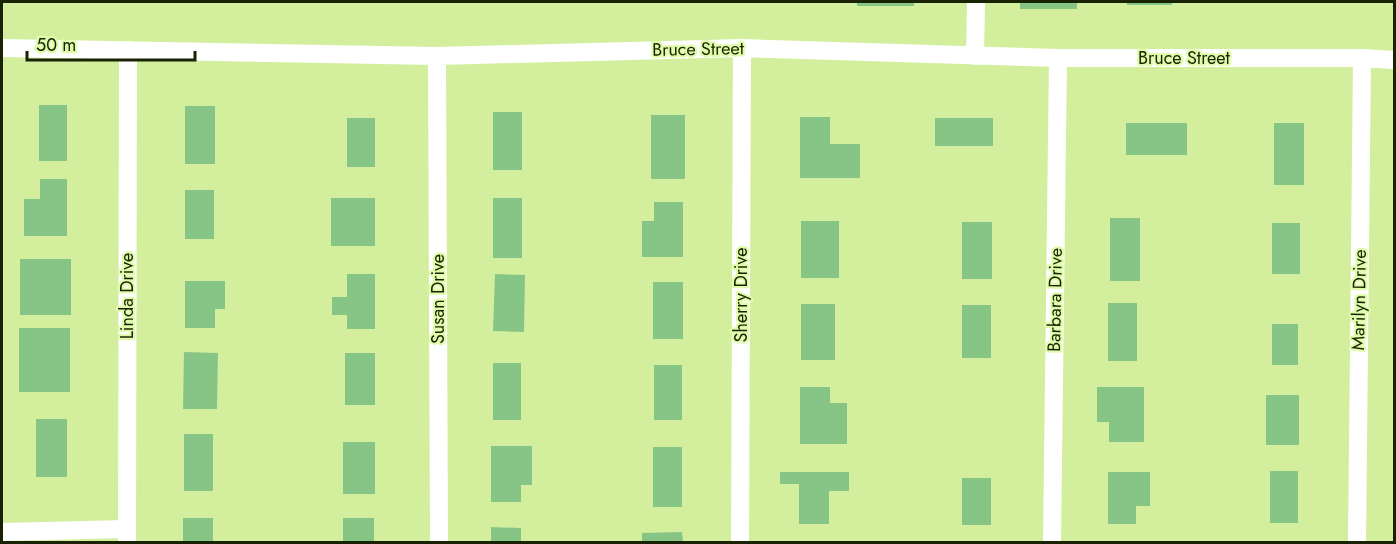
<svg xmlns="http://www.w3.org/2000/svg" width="1396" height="544" font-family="Jost,sans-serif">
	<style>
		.building { fill: #87c586 }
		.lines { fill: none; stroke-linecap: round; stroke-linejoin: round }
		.street { stroke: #fff; stroke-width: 18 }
		.labels { text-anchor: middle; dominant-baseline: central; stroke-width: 4.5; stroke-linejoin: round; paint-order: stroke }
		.street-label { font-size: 18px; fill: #192303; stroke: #e0fcab }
	</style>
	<rect width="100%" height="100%" fill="#d3ef9e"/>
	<path class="building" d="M857 2H914V6H857Z
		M1020 2H1077V9H1020Z
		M1127 2H1172V5H1127Z
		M39 105H67V161H39Z
		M185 106H215V164H185Z
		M493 112H522V170H493Z
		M651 115H685V179H651Z
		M800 117H830V144H860V178H800Z
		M347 118H375V167H347Z
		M935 118H993V146H935Z
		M1126 123H1187V155H1126Z
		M1274 123H1304V185H1274Z
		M40 179H67V236H24V199H40Z
		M185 190H214V239H185Z
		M331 198H375V246H331Z
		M493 198H522V258H493Z
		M654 202H683V257H642V221H654Z
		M1110 218H1140V281H1110Z
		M801 221H839V278H801Z
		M962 222H992V279H962Z
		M1272 223H1300V274H1272Z
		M20 259H71V315H20Z
		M347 274H375V329H347V315H332V297H347Z
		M495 274 525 275 524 332 493 331Z
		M185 281H225V309H215V328H185Z
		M653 282H683V339H653Z
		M1108 303H1137V361H1108Z
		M801 304H835V360H801Z
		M962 305H991V358H962Z
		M1272 324H1298V365H1272Z
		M19 328H70V392H19Z
		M184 352 218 353 217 409H183Z
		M345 353H375V405H345Z
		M493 363H521V420H493Z
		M654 365H682V420H654Z
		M800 387H830V403H847V444H800Z
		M1097 387H1144V442H1109V422H1097Z
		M1266 395H1299V445H1266Z
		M36 419H67V477H36Z
		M184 434H213V491H184Z
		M343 442H375V494H343Z
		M491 446H532V485H521V502H491Z
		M653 447H682V507H653Z
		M1270 471H1298V523H1270Z
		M780 472H849V491H829V524H799V484H780Z
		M1108 472H1150V506H1136V524H1108Z
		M962 478H991V525H962Z
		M183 518H213V542H183Z
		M343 518H374V542H343Z
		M491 527 521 528V542H491Z
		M682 532 683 542H642V533Z"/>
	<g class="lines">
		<path class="street" d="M2 48 437 56 742 48 1058 58H1362L1394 60
			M437 56 439 542
			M975 56 976 2
			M2 532 127 529
			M127 542 128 50
			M740 542 742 48
			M1052 542 1058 58
			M1357 542 1362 58"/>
	</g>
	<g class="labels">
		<g class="street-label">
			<text transform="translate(698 49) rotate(-1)">Bruce Street</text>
			<text x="1184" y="58">Bruce Street</text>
			<text transform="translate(741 295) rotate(-90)">Sherry Drive</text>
			<text transform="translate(127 296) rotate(-90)">Linda Drive</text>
			<text transform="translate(438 299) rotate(-90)">Susan Drive</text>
			<text transform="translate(1055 300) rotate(-89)">Barbara Drive</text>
			<text transform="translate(1359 300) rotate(-89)">Marilyn Drive</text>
		</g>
	</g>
	<rect width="1396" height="544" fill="none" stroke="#192303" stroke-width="6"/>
	<path d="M27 51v9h168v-9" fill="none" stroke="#192303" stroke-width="3"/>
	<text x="36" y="51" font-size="18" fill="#192303" stroke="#e0fcab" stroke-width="4.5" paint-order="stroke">50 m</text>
</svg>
